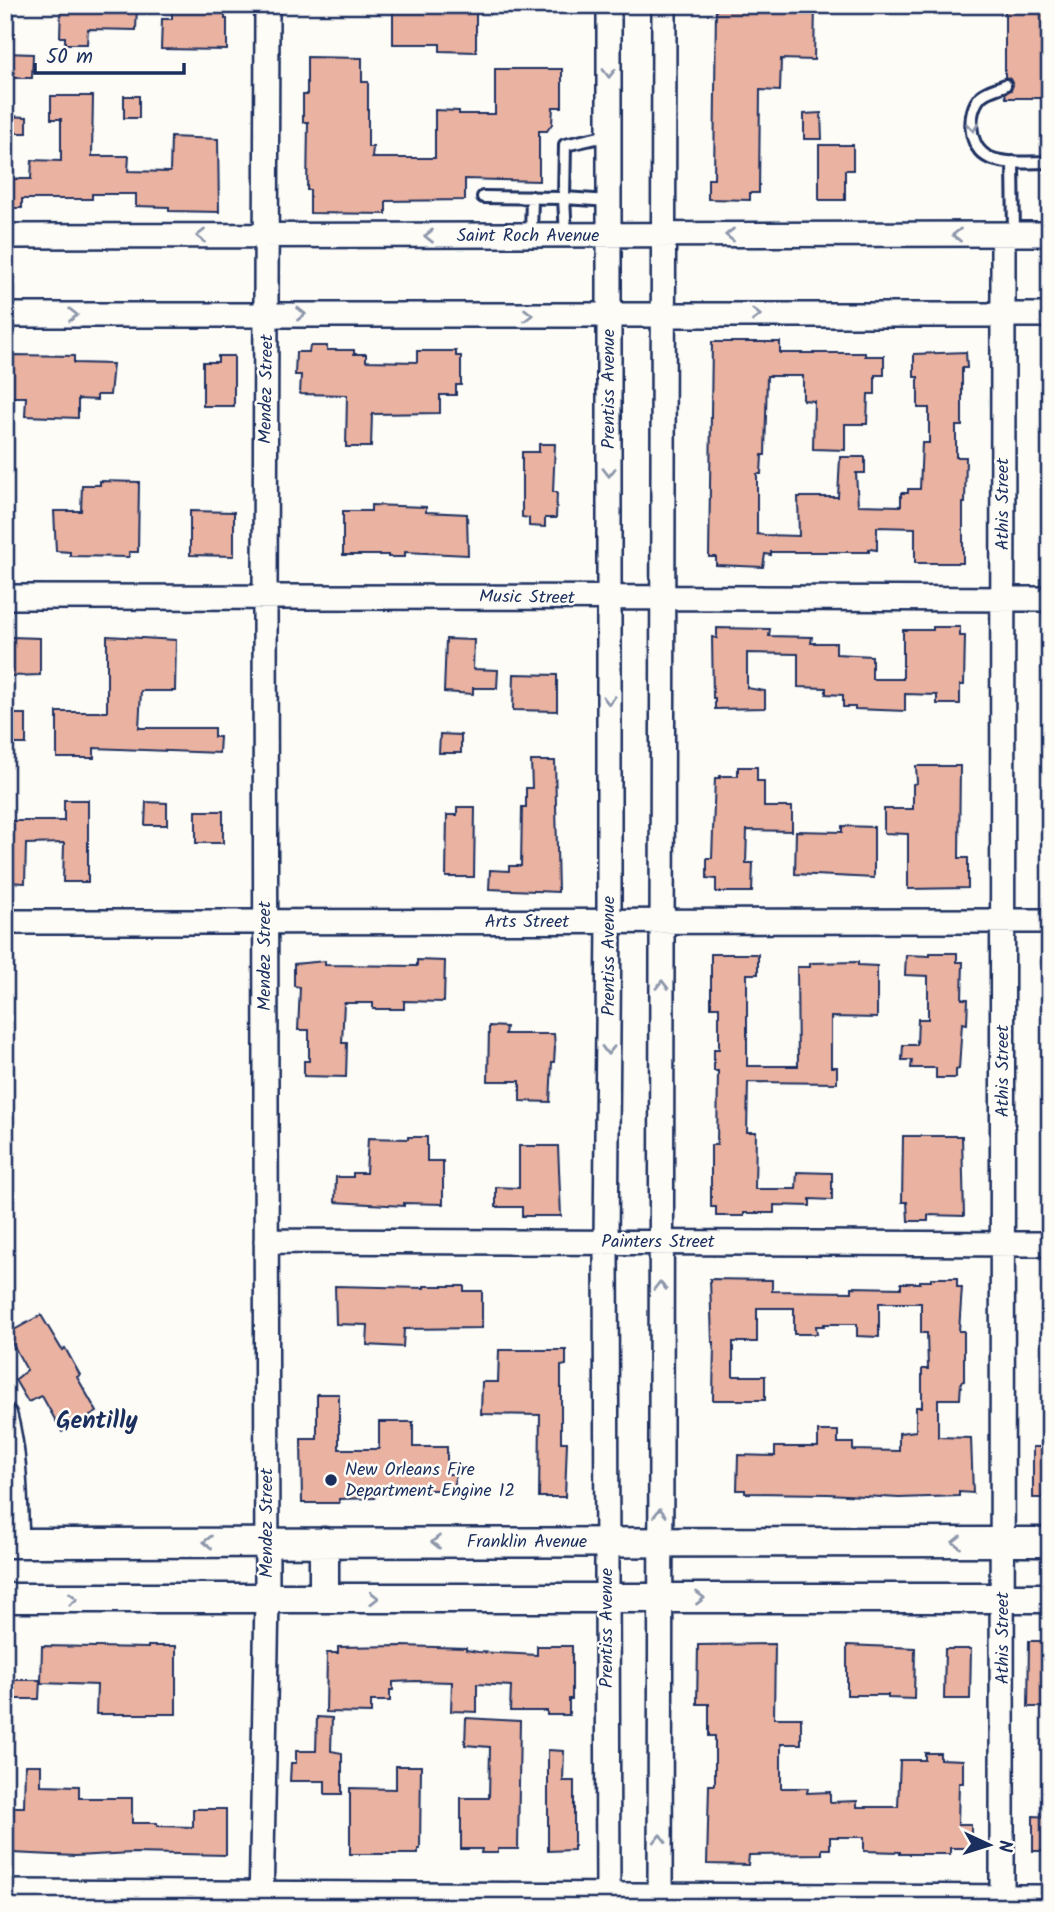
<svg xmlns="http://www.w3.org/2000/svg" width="1055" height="1912" font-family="Kalam,sans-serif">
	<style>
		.building { fill: #eab2a0; stroke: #1b2f5e; stroke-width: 2 }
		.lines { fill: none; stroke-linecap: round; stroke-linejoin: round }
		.service-casing { stroke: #1b2f5e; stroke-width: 16 }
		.minor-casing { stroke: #1b2f5e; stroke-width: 28 }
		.tertiary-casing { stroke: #1b2f5e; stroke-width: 33 }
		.service { stroke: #fdfcf7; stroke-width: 10 }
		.minor { stroke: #fdfcf7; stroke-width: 23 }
		.tertiary { stroke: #fdfcf7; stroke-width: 28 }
		.oneway { stroke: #8c96aa }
		.poi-dot { fill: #1b2f5e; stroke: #fdfcf7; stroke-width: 2.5 }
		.labels { text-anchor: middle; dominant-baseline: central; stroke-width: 5; stroke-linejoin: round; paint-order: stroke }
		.street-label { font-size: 18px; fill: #1b2f5e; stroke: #fdfcf7 }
		.poi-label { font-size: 18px; fill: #1b2f5e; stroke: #fdfcf7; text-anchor: start }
		.district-label { font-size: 24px; font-weight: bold; fill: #1b2f5e; stroke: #fdfcf7 }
	</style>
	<rect width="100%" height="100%" fill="#fdfcf7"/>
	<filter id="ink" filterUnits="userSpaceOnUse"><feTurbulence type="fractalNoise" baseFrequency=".0143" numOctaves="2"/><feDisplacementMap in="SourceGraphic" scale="14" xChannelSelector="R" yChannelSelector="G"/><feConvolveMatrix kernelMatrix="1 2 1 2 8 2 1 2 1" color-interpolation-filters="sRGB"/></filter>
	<g filter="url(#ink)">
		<path class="building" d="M61 5H137L136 30 88 29 87 44H65V37H60Z
			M172 5H225V19H227V50L161 49 162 19H172Z
			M393 5H476V52L440 51V44H393Z
			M716 5H815L814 60 781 59 780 91 760 90 759 193H750V200L708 199V179H714Z
			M1005 5H1050V98H1006L1005 93 1011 90 1013 85 1010 79 1005 77Z
			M5 53 33 54 32 78H5Z
			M307 57 362 58V82H368V147H373L372 158H435V110L459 111V114H495V69H562V107H553L552 124 547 131H539V181L465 179V200L386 201V214L310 213V190H307L308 122H303V95H307Z
			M51 96H93L92 156H129L128 171 170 172 171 137 218 139 219 212 169 211V207L136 206V194H92V199H22V208H5V179H31L32 160 61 161V119H51Z
			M124 96H139V118H124Z
			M821 113 822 139H804V114Z
			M5 116 27 117V133H5Z
			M819 145H853V170H845V200H819Z
			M712 342H780V353H865V356H884V375H875V394H868L867 424H845V450L813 449 814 401 803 400V376H767L765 455H762L761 474H757V534L765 535 799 536 798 497H838L840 457H865V473H856L858 505 901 506V493H908V489H920L922 443H929V408H918V377H914V354L966 352 967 368H962V426H956V457H966L965 503H963V563H915V528L877 527V550L869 549V552H771V555L765 554 763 567 716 565V557H709Z
			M310 346H327V350H354V354H366V361L417 362V351H456V356H461V385H456V395H440V413L372 414 371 447H346L347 395 300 394 301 375H295L296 352H309Z
			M14 355 74 356V363L113 364 110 395H97V400L78 399V418L25 416 26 397H5V357Z
			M218 356H234V406H203V362H218Z
			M539 444H555L553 492H557L556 518H545V527L529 526V518L522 517V452H539Z
			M100 481 139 482 138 552H129V557L70 556V552L56 551 54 511H81L82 485H100Z
			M371 505 426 507V512L467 514 468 555 405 552V557H388V555H343V511H371Z
			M190 511 234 512V556L190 555Z
			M933 627H960V636H965L964 685H960V704H937V695L905 694V711L855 709V707H843V695L826 694V688L798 687V654L747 653V688L765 691V708L715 709V698H713L712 637 717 638V628L770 629 769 636 812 637 811 643H836V654L872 656V679H903V630H933Z
			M107 636 176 640 175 691H141L139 728H214V737H220L219 753 94 748V758H57V712H107Z
			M11 637 40 638V675L11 676Z
			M446 639 474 640 473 669 498 670 497 688H473V694L444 692Z
			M514 674 557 675V711L513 710Z
			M5 714H26V744H5Z
			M440 734 461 735V753H439Z
			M531 761H555L558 892 489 889 490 870 509 871V866H521L522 807H526V788H532Z
			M916 766H960L959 858H968V888L908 889V834L884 833V809H913V784L917 783Z
			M738 767H757V781H764V807H792V831L747 830 746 863H753L752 892H716V879L707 878V858H712L715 778H720V776H738Z
			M64 800H88V882H63L64 843 26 844 25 883 5 882V821H64Z
			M146 802 167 803V825H145Z
			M457 807H475L474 877H446L447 815H457Z
			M196 811H223V843H196Z
			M842 826 874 827V878L795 874 796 831 842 832Z
			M930 953H957V962H963L962 999H968L967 1024 962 1023 959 1069 956 1070V1078H936V1068H911L912 1060H902L903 1045H917L918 1019H928V976L905 975 906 955 930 956Z
			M711 954H758V974H747V1066H798L797 967H810V963L858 962V965L877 966V1018L831 1017V1067H837V1083L748 1082 747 1132H756L755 1189H796L797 1172 832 1173V1200L810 1199V1206L774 1205V1213H744V1216H716V1207H711V1145H717L718 1071H714V1049H719V1007H711Z
			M417 960 445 961 444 1002 404 1001V1009H373V1003H344L342 1043H347L346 1077 304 1076V1061H309V1030H298L300 987 294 986V964L325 961V965L417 966Z
			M489 1026 506 1027 505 1034H554L555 1047 554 1062H552L550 1102 520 1101V1081H488Z
			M903 1136H962L964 1216 928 1215V1221H908L907 1202H902Z
			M408 1137H427V1161H443V1204L404 1203V1206L335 1202 336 1177H353V1173H366L368 1138 408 1139Z
			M519 1146H558L561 1216H522V1207H496V1187L519 1188Z
			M931 1278H957V1287H962L959 1331H964V1381L961 1382 960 1399H938V1437L971 1438 973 1493 959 1492V1496L899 1498 828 1494 745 1493V1490H737L738 1455 775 1456V1447H818V1431H838V1443H853V1450L899 1451V1433L916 1431V1407H922V1369H928L927 1333H921V1303H879V1337L857 1336V1324H824V1326H816L817 1334H794V1308H757V1342H733V1376H765V1400H713L714 1342H712L710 1279 772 1280V1291L852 1292V1287L901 1288V1283H920V1281H931Z
			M335 1286 424 1288V1286H464V1291H482V1328L404 1329 403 1347 367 1345 368 1325 336 1324Z
			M41 1315 62 1350 65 1348 80 1375 77 1377 97 1412 62 1432 42 1396 28 1402 15 1380 27 1370 7 1334Z
			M499 1350H566V1365L561 1366V1442H567L565 1497H539L540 1415 481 1414 482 1382H498Z
			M317 1394H339V1449H379V1422H413V1447H447V1474H455V1490H413V1494H375V1498L339 1499V1503H302L301 1439H317Z
			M1033 1447H1050V1498H1033Z
			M1029 1641H1049V1707H1028Z
			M775 1644 774 1718H801V1744H781V1788H808L807 1793 830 1792V1802L857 1801V1807H898L900 1760H925V1753H940V1759L963 1760V1783H959L958 1824H971V1848H950V1854H900V1852L864 1851V1837H830V1849H822V1854L749 1855 748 1865 707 1864 709 1785H715V1736H709V1704H697L698 1645Z
			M847 1645 915 1648 914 1699 888 1698V1695H847Z
			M42 1646 148 1648V1646H176V1714H96L97 1685 41 1683Z
			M402 1646 466 1648V1650L478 1652 537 1655V1646H572V1699H569V1715H547V1711H510L511 1686 477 1684V1712L451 1711 452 1682 416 1681 393 1682V1690H390V1701H371V1713L326 1712 327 1653H338V1647Z
			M945 1649H971L970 1699H944Z
			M5 1680H40L39 1699H5Z
			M317 1717 332 1718 331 1751 342 1753V1794H325V1781H290L291 1763H296V1751H316Z
			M466 1718 520 1721 518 1849H498V1853H481L482 1849H461V1798H489L490 1747 465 1745Z
			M548 1750 564 1751 563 1781H574V1850L548 1851Z
			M25 1765H41V1785L79 1786V1798H132V1823H157V1826L193 1827V1809H226V1855L132 1853 75 1856 12 1853 13 1807H24Z
			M396 1766H421L420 1849H418V1854H350V1788L396 1789Z
			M1033 1816 1050 1817V1851H1033Z"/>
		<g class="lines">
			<g class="service-casing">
				<path id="service" d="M1005 85C998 88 986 91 981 96 966 112 968 149 990 158 1008 165 1031 162 1050 162
					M609 135 565 145 564 198 610 201
					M1013 162 1014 235
					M483 197 564 198 566 236
					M531 236 532 197"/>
			</g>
			<g class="minor-casing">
				<path id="minor" d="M5 236 1050 234
					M5 315H1050
					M5 597C353 595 702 599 1050 599
					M5 922 1050 921
					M266 1241 1050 1244
					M5 1416C16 1457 15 1501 17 1543
					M5 1892 1050 1897
					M261 1907 267 1598 265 595 267 5
					M608 1907 606 1242 609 922V5
					M660 1907 664 5
					M1002 1907 1003 235"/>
			</g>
			<g class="tertiary-casing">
				<path id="tertiary" d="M324 1542V1598
					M5 1543 1050 1542
					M5 1598H1050"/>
			</g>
			<use href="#service" class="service"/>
			<use href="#minor" class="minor"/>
			<use href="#tertiary" class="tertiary"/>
		</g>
		<defs><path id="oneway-chevron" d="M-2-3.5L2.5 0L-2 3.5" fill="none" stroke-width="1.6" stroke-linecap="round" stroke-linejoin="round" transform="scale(1.75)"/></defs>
		<g class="oneway">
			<use href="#oneway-chevron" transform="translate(609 73) rotate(90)"/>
			<use href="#oneway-chevron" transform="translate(973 127) rotate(85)"/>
			<use href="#oneway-chevron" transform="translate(730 235) rotate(180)"/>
			<use href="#oneway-chevron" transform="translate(957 235) rotate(180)"/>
			<use href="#oneway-chevron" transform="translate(201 236) rotate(-180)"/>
			<use href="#oneway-chevron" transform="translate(429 236) rotate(180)"/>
			<use href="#oneway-chevron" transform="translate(301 314)"/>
			<use href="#oneway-chevron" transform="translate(73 315)"/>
			<use href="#oneway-chevron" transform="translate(528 315)"/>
			<use href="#oneway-chevron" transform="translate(756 315)"/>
			<use href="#oneway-chevron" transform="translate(609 472) rotate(90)"/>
			<use href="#oneway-chevron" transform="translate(609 700) rotate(90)"/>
			<use href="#oneway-chevron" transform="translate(662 985) rotate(-90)"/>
			<use href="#oneway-chevron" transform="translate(608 1050) rotate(91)"/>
			<use href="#oneway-chevron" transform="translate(660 1286) rotate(-90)"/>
			<use href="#oneway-chevron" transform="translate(660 1513) rotate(-90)"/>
			<use href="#oneway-chevron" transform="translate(208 1542) rotate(180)"/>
			<use href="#oneway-chevron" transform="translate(436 1542) rotate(180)"/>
			<use href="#oneway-chevron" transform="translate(957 1542) rotate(-180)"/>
			<use href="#oneway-chevron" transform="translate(374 1598)"/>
			<use href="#oneway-chevron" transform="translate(700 1598)"/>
			<use href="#oneway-chevron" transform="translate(73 1599)"/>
			<use href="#oneway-chevron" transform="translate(660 1839) rotate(-90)"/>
		</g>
	</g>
	<circle class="poi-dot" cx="331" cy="1480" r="7"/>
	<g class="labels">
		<g class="street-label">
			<text x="528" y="236">Saint Roch Avenue</text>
			<text transform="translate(267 389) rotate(-89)">Mendez Street</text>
			<text transform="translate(609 389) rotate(-90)">Prentiss Avenue</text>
			<text transform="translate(1003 504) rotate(-90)">Athis Street</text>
			<text transform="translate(527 598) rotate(1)">Music Street</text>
			<text x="527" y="922">Arts Street</text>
			<text transform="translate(265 956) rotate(-90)">Mendez Street</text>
			<text transform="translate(609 956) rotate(-90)">Prentiss Avenue</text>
			<text transform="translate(1003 1071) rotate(-90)">Athis Street</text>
			<text x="658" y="1242">Painters Street</text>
			<text transform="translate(267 1523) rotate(-90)">Mendez Street</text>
			<text x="527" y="1542">Franklin Avenue</text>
			<text transform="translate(607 1628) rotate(-90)">Prentiss Avenue</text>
			<text transform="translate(1003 1638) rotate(-90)">Athis Street</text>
		</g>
		<g class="poi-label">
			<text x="345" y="1470">New Orleans Fire<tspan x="345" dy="21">Department Engine 12</tspan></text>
		</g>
		<g class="district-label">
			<text x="97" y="1421">Gentilly</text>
		</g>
	</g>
	<rect width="1055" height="1912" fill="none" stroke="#fdfcf7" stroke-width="28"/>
	<rect x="14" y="14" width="1027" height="1884" fill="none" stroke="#1b2f5e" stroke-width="2.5" filter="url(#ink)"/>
	<g transform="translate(989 1845) rotate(94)" stroke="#fdfcf7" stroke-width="5" paint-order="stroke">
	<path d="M0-5L12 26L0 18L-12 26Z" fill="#1b2f5e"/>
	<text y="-10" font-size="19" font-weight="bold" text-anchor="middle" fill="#1b2f5e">N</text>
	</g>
	<path d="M35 63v10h149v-10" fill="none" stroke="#1b2f5e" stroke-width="3.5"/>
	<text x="46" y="63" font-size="21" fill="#1b2f5e" stroke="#fdfcf7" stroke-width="5" paint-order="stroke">50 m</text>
</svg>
